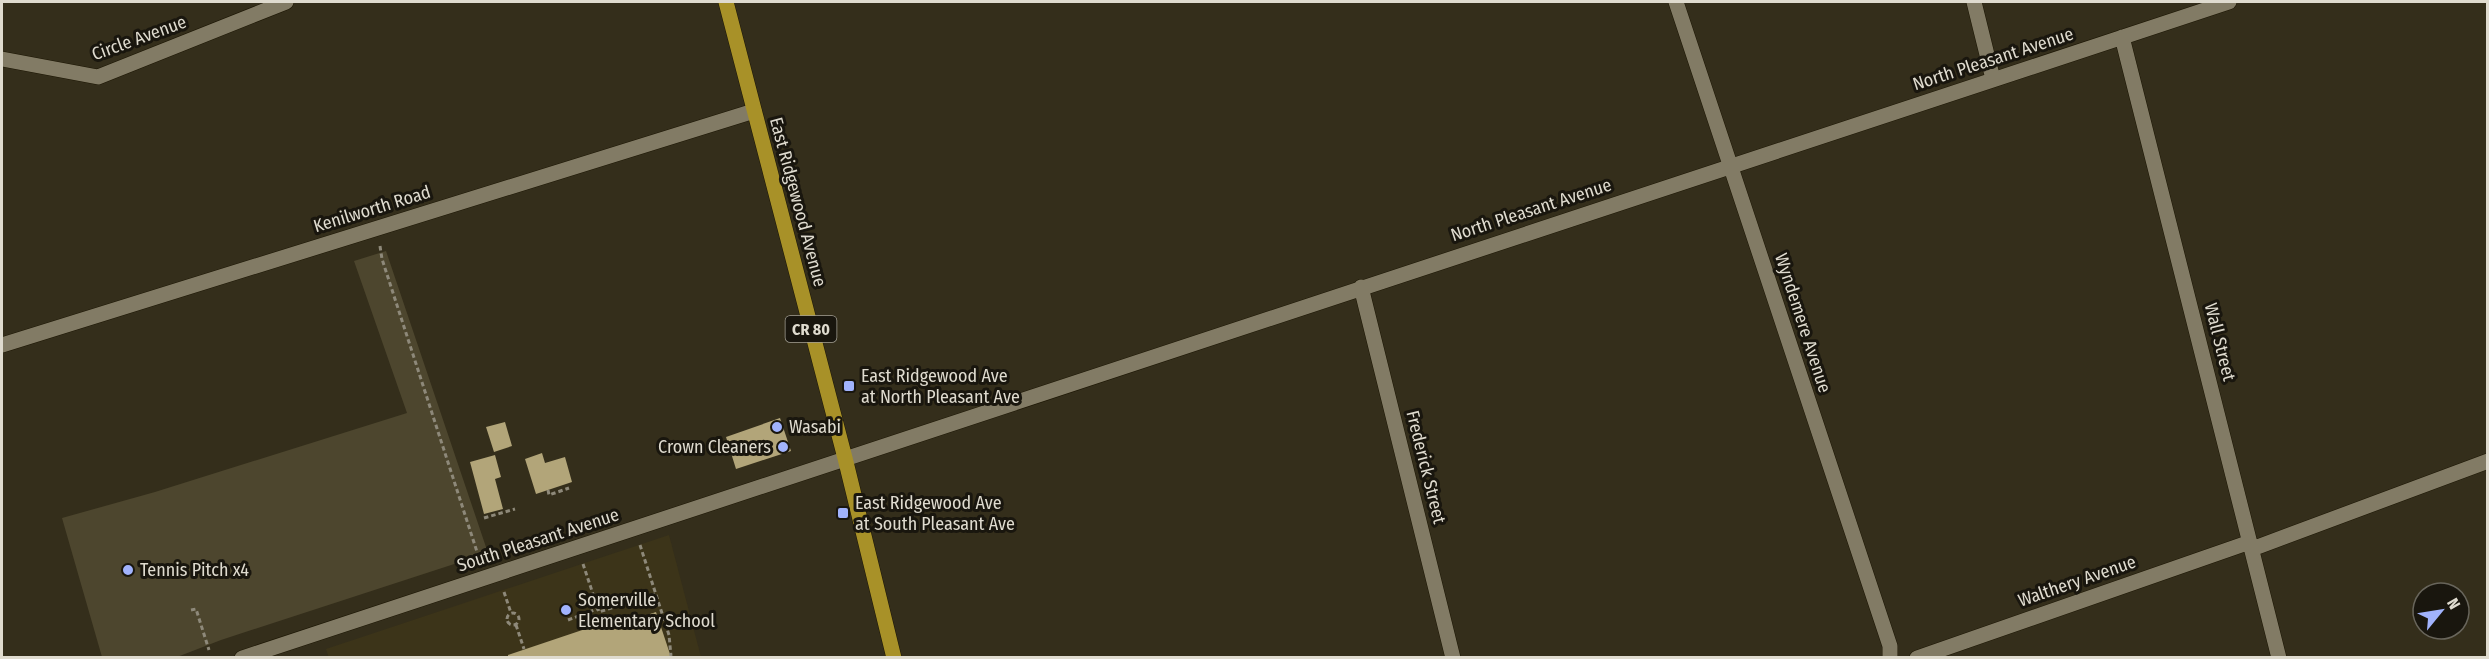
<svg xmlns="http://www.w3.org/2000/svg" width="2489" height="659" font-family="'Fira Sans Condensed',sans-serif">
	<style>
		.built { fill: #3c3419 }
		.green { fill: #4d462e }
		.building { fill: #b2a579 }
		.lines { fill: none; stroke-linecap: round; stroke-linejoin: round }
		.minor-casing { stroke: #1c1604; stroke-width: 16 }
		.major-casing { stroke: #1c1604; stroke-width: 16 }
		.path { stroke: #8e897a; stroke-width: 3; stroke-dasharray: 4.5 3; stroke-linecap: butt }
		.minor { stroke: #827b65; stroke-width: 15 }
		.major { stroke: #a89128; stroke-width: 15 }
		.poi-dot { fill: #a1b3fd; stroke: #19160e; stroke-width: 2 }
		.labels { text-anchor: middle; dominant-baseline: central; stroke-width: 6; stroke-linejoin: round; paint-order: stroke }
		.shield { fill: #19160e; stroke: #a4a095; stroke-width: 1.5 }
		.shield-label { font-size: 16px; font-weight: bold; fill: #dfdbcf }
		.street-label { font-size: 18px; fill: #dfdbcf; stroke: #19160e }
		.poi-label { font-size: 18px; fill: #dfdbcf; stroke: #19160e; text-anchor: start }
	</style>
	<rect width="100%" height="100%" fill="#342e1b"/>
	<path class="built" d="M669 535 701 657 329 658 326 649Z"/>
	<path class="green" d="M386 251 488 553 221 640 177 657H102L62 518 155 492 407 413 354 261Z"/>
	<path class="building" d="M780 418 791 451 736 469 726 437Z
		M505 422 512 446 494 452 486 427Z
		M542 453 545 463 565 457 572 482 536 494 525 459Z
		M495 455 501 477 495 479 503 509 484 514 470 462Z
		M656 612 671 657H508V655L615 619 617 625Z"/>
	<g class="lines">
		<g class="minor-casing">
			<path id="minor" d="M1676 2 1890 646V658
				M1974 2 1993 79
				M2122 37 2279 658
				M2 59 98 77 286 2
				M1361 287 1453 658
				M2 345 754 111
				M2252 549 2488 461
				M242 658 2229 2
				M1917 658 2250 542"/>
		</g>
		<g class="major-casing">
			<path id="major" d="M726 2 845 458 894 658"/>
		</g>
		<path class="path" d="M380 246 382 259 480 561
			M548 490 549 495 569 488
			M484 518 515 509
			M640 545 669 635 671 656
			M583 564 599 612 656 594
			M504 592 511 613
			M191 610 196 609 209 650
			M507 619a6 6 0 1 1 12 0a6 6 0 1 1-12 0Z
			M568 620 597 609
			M516 625 524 649"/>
		<use href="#minor" class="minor"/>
		<use href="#major" class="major"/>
	</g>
	<g class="poi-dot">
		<rect x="843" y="380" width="12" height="12" rx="3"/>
		<circle cx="777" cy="427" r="6"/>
		<circle cx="783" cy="447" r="6"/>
		<rect x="837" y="507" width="12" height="12" rx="3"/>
		<circle cx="128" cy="570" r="6"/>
		<circle cx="566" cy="610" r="6"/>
	</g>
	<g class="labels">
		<rect class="shield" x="785.5" y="316" width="51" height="26" rx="4.5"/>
		<g class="shield-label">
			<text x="811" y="329">CR 80</text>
		</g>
		<g class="street-label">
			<text transform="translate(139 38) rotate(-20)">Circle Avenue</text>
			<text transform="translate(1993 59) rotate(-18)">North Pleasant Avenue</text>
			<text transform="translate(798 202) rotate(75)">East Ridgewood Avenue</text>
			<text transform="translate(372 209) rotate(-17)">Kenilworth Road</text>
			<text transform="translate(1531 210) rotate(-18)">North Pleasant Avenue</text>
			<text transform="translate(1803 323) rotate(72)">Wyndemere Avenue</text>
			<text transform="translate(2220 342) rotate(76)">Wall Street</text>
			<text transform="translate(1426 467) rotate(76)">Frederick Street</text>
			<text transform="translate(538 540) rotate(-18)">South Pleasant Avenue</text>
			<text transform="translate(2077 581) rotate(-19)">Walthery Avenue</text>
		</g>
		<g class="poi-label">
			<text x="861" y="376">East Ridgewood Ave<tspan x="861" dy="21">at North Pleasant Ave</tspan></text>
			<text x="789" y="427">Wasabi</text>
			<text x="771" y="447" text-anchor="end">Crown Cleaners</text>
			<text x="855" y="503">East Ridgewood Ave<tspan x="855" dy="21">at South Pleasant Ave</tspan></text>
			<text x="140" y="570">Tennis Pitch x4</text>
			<text x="578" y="600">Somerville<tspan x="578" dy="21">Elementary School</tspan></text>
		</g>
	</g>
	<rect width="2489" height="659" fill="none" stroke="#dfdbcf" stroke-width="6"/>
	<g transform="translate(2441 611) rotate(60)"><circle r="28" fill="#19160e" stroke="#68655b" stroke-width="1.5"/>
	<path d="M0-4.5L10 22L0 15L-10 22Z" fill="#a1b3fd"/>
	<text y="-9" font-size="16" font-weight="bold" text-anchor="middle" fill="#dfdbcf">N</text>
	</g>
</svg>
